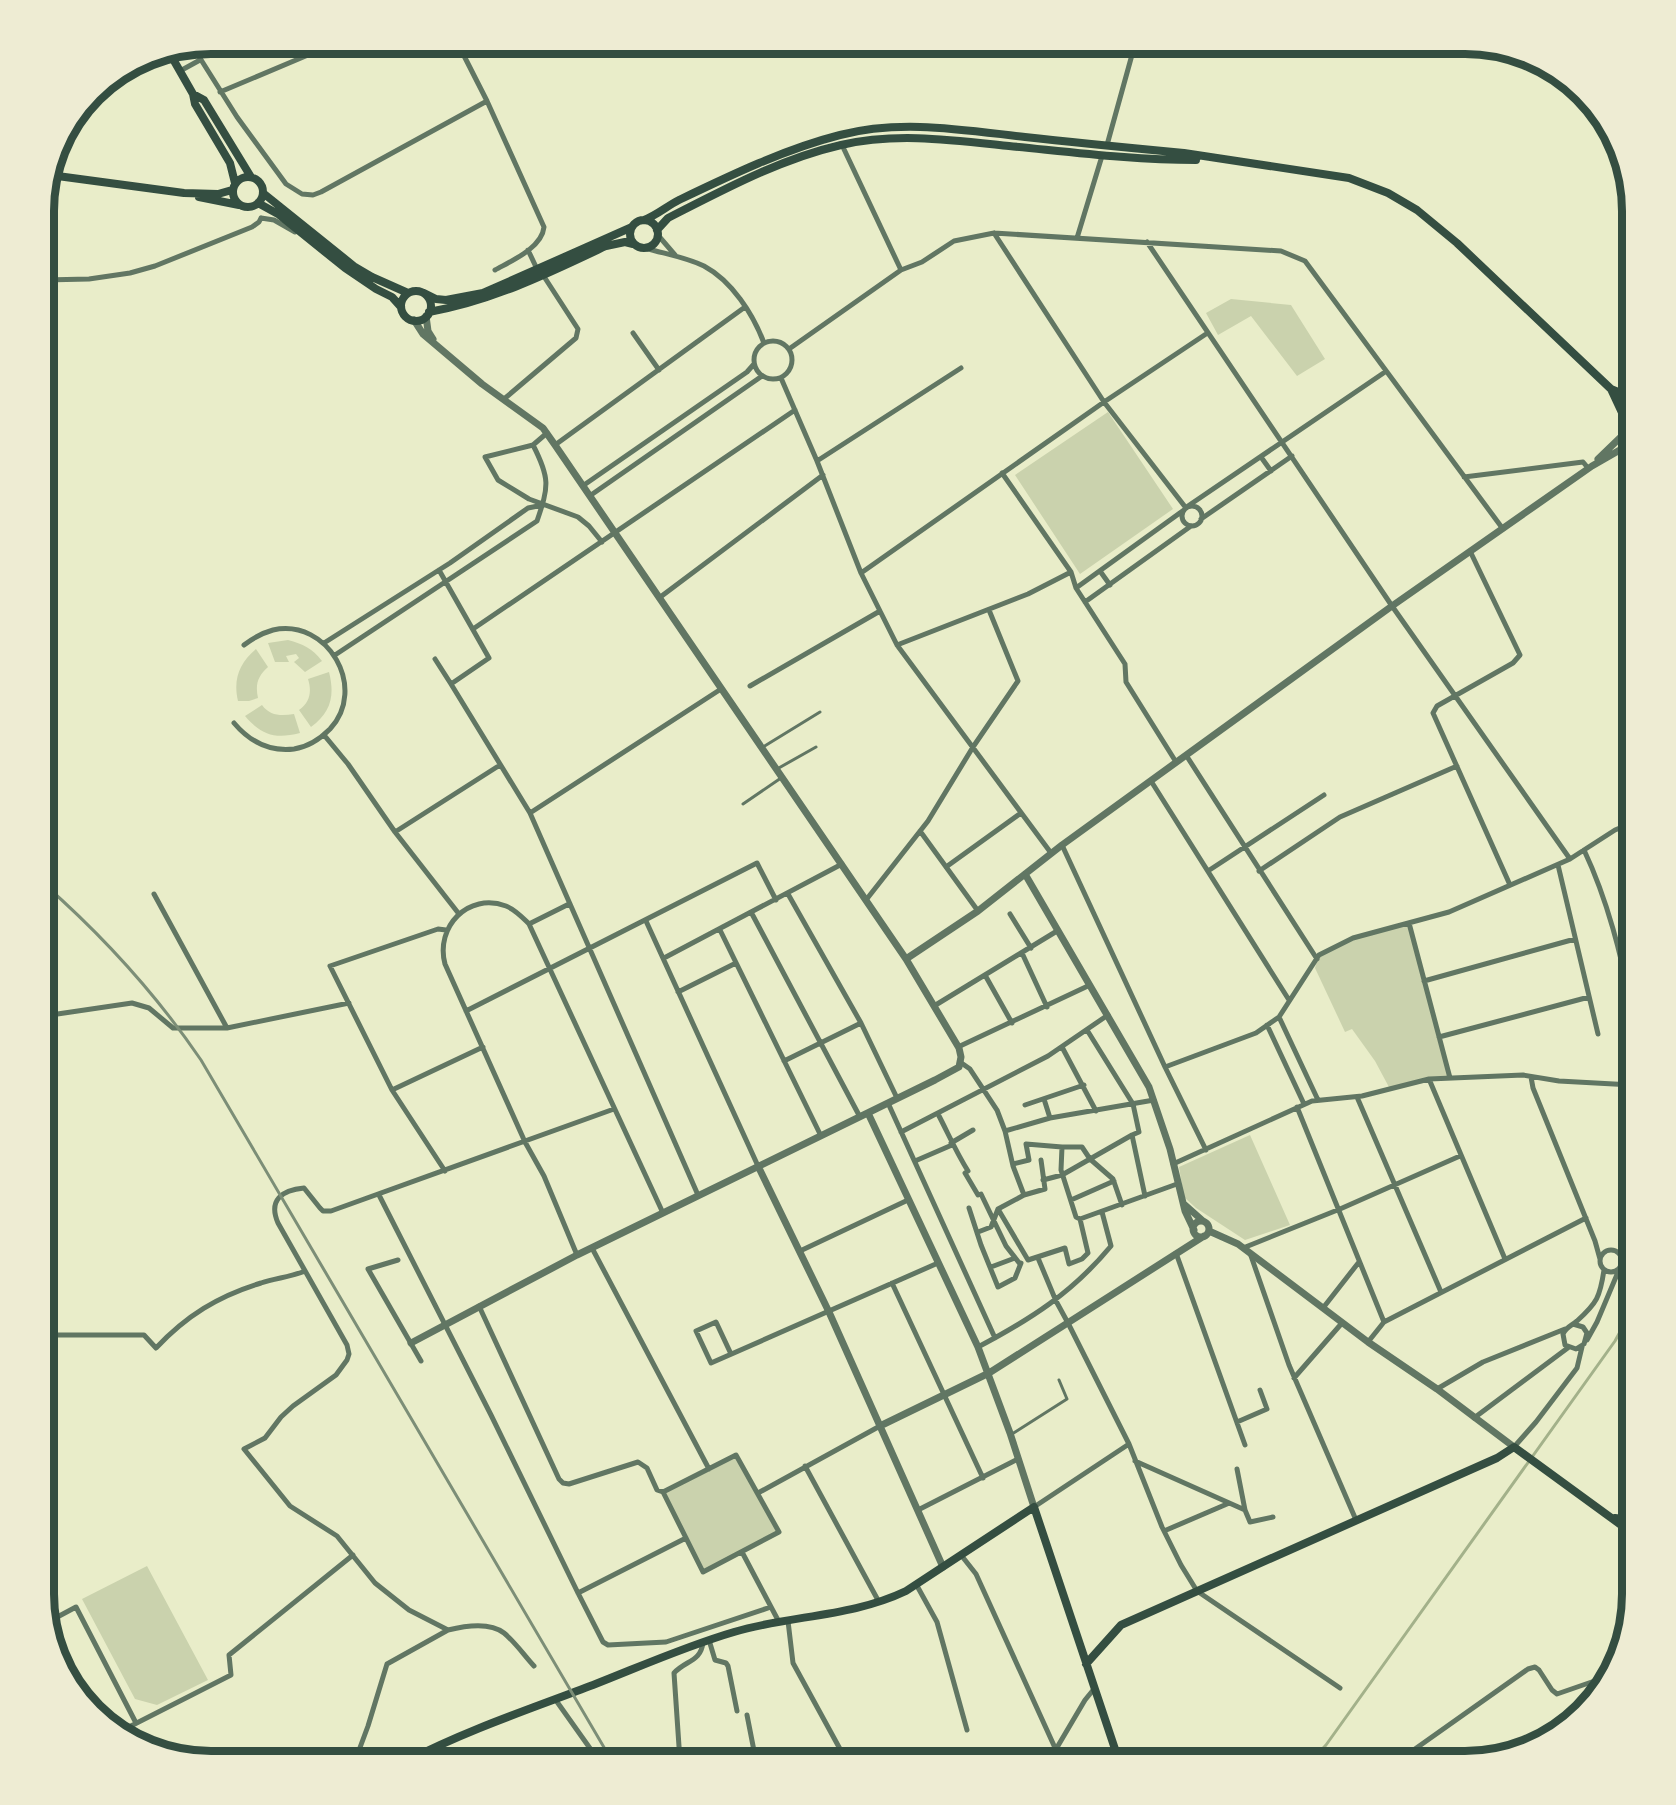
<svg xmlns="http://www.w3.org/2000/svg" width="1676" height="1805" font-family="Jost,sans-serif">
	<style>
		.green { fill: #cad2ad }
		.lines { fill: none; stroke-linecap: round; stroke-linejoin: round }
		.stream { stroke: #a3b18a; stroke-width: 3 }
		.service { stroke: #617663; stroke-width: 3 }
		.minor { stroke: #617663; stroke-width: 5 }
		.tertiary { stroke: #617663; stroke-width: 7 }
		.secondary { stroke: #344e41; stroke-width: 8 }
		.rail { stroke: #7c8e77; stroke-width: 3 }
		.rim { fill: none; stroke: #344e41; stroke-width: 8 }
	</style>
	<rect width="100%" height="100%" fill="#e9edc9"/>
	<path class="green" d="M1231 299 1291 305 1325 359 1297 376 1251 316 1218 335 1206 313Z
		M1108 412 1173 509 1080 574 1015 475Z
		M288 640C303 644 312 648 322 661L305 672 294 662 299 658 296 654 286 656 289 662H275L268 643Z
		M256 649 268 667C258 676 255 684 258 698L249 701H238C233 680 239 663 256 649Z
		M329 672C335 696 331 712 311 727L299 710C310 702 312 692 308 679Z
		M262 705C270 716 281 716 294 714L300 733C276 739 262 736 245 716Z
		M1409 923 1450 1078 1390 1089 1375 1061 1352 1029 1345 1032 1315 968 1319 955 1353 938Z
		M1250 1135 1290 1225 1245 1240 1196 1208 1184 1197 1179 1167Z
		M736 1455 779 1532 703 1572 663 1492Z
		M147 1566 208 1680 157 1705 135 1699 82 1599Z"/>
	<g class="lines">
		<path class="stream" d="M1311 1761 1326 1745 1615 1341 1632 1310"/>
		<path class="service" d="M763 747 820 712
			M777 769 816 747
			M743 804 781 778
			M1012 1434 1067 1399 1059 1380"/>
		<path class="minor" d="M458 44 487 101 544 227C542 248 511 261 495 270
			M193 47 237 117 286 184 302 194 313 195 321 192 487 101
			M172 58 190 48
			M180 71 200 60
			M220 92 334 44
			M842 145 901 270
			M1107 145 1135 44
			M261 218 274 220 295 232
			M994 233 1104 402 1186 508
			M657 234 675 255
			M1077 238 1102 156
			M1147 242 1392 606 1570 859
			M645 248C665 254 685 257 704 266 732 281 753 314 764 343
			M528 250 537 269
			M44 280 89 279 130 273 155 266 252 227 259 222 261 218
			M633 333 659 370
			M754 360a19 19 0 1 1 38 0a19 19 0 1 1-38 0Z
			M789 349 901 270 922 262 954 241 994 233 1281 251 1305 261 1503 529
			M781 378 817 461 861 573 897 645 1051 853
			M504 399 576 338 578 329 543 275
			M533 445 485 457 498 480 529 499 578 517 589 526 602 542
			M555 445 745 307
			M1261 457 1271 471
			M817 461 961 368
			M1002 473 1071 572 1076 588 1125 664 1126 682 1176 762
			M1464 477 1583 462 1588 468
			M584 485 747 372 754 364
			M591 495 762 376
			M1182 516a10 10 0 1 1 20 0a10 10 0 1 1-20 0Z
			M1188 506 1385 372
			M1201 519 1292 456
			M1470 551 1520 655 1513 663 1437 706 1433 713 1510 885
			M439 570 489 658 451 684 530 813 698 1195
			M1100 571 1110 585
			M861 573 1104 402 1206 334
			M1076 588 1184 510
			M659 598 823 475
			M1085 602 1191 526
			M473 629 795 410
			M324 643 450 563 528 508 543 505
			M897 645 1028 594 1071 572
			M335 655 537 521C549 486 550 478 533 445L547 433
			M435 659 451 684
			M750 686 880 611
			M234 723C250 742 269 752 294 749 308 747 320 739 330 729 368 688 328 618 273 630 262 633 253 638 244 645
			M324 735 348 764 395 832 459 914
			M1186 755 1317 959
			M1151 781 1289 1000
			M530 813 721 689
			M920 831 978 911
			M395 832 500 765
			M1062 845 1165 1067 1206 1150
			M1584 850C1608 901 1621 955 1632 1009
			M1558 865 1598 1034
			M946 867 1021 813
			M1208 871 1324 795
			M1259 871 1340 817 1457 766
			M154 894 227 1028
			M788 894 861 1023 897 1098
			M866 900 928 821 973 747 1018 681 989 610
			M751 912 860 1117
			M1010 914 1031 948
			M646 921 758 1166
			M1409 923 1450 1078
			M529 924 569 904
			M720 930 821 1136
			M1022 953 1047 1007
			M664 958 842 864
			M985 975 1012 1023
			M1424 981 1575 939
			M678 992 736 963
			M934 1006 1057 931
			M466 1011 757 863 776 900
			M44 1016 132 1003 149 1008 173 1028H227L349 1003
			M1279 1017 1318 1100
			M1267 1025 1304 1104
			M1087 1030 1133 1104 1139 1132 1132 1135 1145 1196
			M1439 1037 1589 997
			M958 1047 1090 985
			M1062 1047 1096 1111
			M784 1061 861 1023
			M960 1062 970 1069 997 1110 1005 1131 1013 1166 1024 1195
			M1165 1067 1256 1033 1279 1017 1319 955 1353 938 1449 912 1570 859 1615 830 1632 823
			M1531 1077 1533 1088 1595 1241 1600 1259
			M1429 1079 1505 1259
			M392 1090 483 1047
			M1357 1097 1441 1292
			M1044 1099 1050 1118
			M888 1103 995 1338
			M1025 1105 1084 1085
			M1297 1107 1384 1322
			M938 1114C948 1133 956 1152 968 1171L965 1173 978 1195 981 1194 1006 1246 1020 1264
			M1005 1131 1050 1118 1154 1100
			M901 1132 1048 1056 1108 1015
			M951 1143 973 1130
			M1062 1147 1061 1170 1076 1217 1080 1219
			M915 1161 952 1145
			M1013 1164 1029 1160 1026 1144 1062 1147H1082L1090 1159 1113 1179 1122 1205
			M1173 1164 1312 1101 1362 1096 1429 1079 1523 1075 1559 1081 1632 1085
			M445 1171 392 1090 330 966 438 929 446 930
			M1043 1180 1062 1175 1132 1135
			M379 1195 491 1415 578 1593 603 1642 608 1645 666 1642 771 1607
			M1071 1200 1114 1181
			M969 1208 981 1245 998 1287 1015 1278 1021 1263
			M998 1209 1028 1260 1065 1248 1069 1264 1082 1259 1088 1253 1080 1219
			M1080 1219 1177 1184
			M978 1232 991 1227 998 1209 1024 1195 1045 1189 1041 1160
			M592 1248 709 1469
			M1243 1248 1340 1209 1460 1156
			M1600 1261a11 11 0 1 1 22 0a11 11 0 1 1-22 0Z
			M800 1251 908 1200
			M1176 1253 1245 1445
			M1250 1253 1289 1365 1356 1520
			M577 1255 544 1176 525 1142 445 964C435 927 468 892 506 906 516 910 522 917 529 924L663 1213
			M1038 1258 1056 1301 1068 1323 1129 1444 1162 1527 1181 1565 1197 1591 1340 1688
			M398 1260 368 1269 421 1361
			M1622 1261 1632 1236
			M991 1267 1015 1258
			M892 1283 983 1478
			M479 1306 559 1479 563 1483 569 1484 638 1462 647 1468 657 1490 663 1492
			M1323 1308 1359 1262
			M1573 1324 1583 1327 1587 1333 1584 1344 1576 1349 1565 1345 1563 1334C1566 1327 1571 1326 1577 1321 1597 1303 1600 1297 1604 1270
			M44 1335H144L156 1348C186 1316 218 1296 261 1283 276 1278 291 1277 305 1271
			M1587 1340 1597 1322 1621 1265
			M1368 1342 1384 1322 1586 1218
			M978 1347C1031 1319 1072 1293 1111 1246L1102 1212
			M731 1354 716 1322 696 1331 711 1363 938 1263
			M1294 1378 1342 1323
			M1437 1389 1483 1362 1565 1329
			M1474 1418 1569 1347
			M1237 1422 1267 1409 1260 1390
			M1514 1447 1536 1422 1577 1368 1582 1347
			M736 1455 779 1532 703 1572 663 1492Z
			M1135 1461 1245 1510 1250 1522 1273 1517
			M805 1466 879 1602
			M1237 1469 1245 1510
			M758 1493 880 1426
			M1034 1507 1129 1444
			M918 1510 1018 1459
			M1164 1531 1227 1504
			M742 1552 779 1622
			M961 1555 976 1574 1056 1750
			M916 1584 937 1622 967 1730
			M578 1593 686 1538
			M788 1621 793 1663 840 1749
			M48 1622 76 1607 136 1723
			M709 1640 715 1660 726 1663 728 1666 737 1711
			M534 1666C524 1655 515 1642 504 1633 490 1622 464 1626 448 1630L409 1610 375 1583 337 1536 290 1506 244 1449 265 1438 281 1417 293 1406 336 1375 347 1360 349 1354 347 1345 278 1223C268 1200 282 1190 304 1188L320 1208 323 1211H331L614 1109
			M555 1699 599 1761
			M747 1715 756 1761
			M121 1731 231 1675 229 1655 353 1555
			M1415 1749 1528 1669 1535 1667 1539 1670 1552 1690 1557 1694 1609 1676
			M355 1761 368 1726 387 1664 448 1630
			M680 1761 674 1673C686 1660 701 1662 703 1642
			M1049 1761 1085 1700 1094 1689"/>
		<path class="tertiary" d="M426 316 428 331 433 339
			M1598 459 1626 432
			M1025 874 1149 1087 1170 1149 1185 1211 1194 1230
			M906 959 978 911 1062 845 1392 606 1592 466 1632 443
			M868 1113 978 1347 1010 1433 1034 1507
			M758 1166 829 1312 943 1567
			M1185 1205 1203 1221
			M1193 1229a8 8 0 1 1 16 0a8 8 0 1 1-16 0Z
			M1209 1231 1238 1244 1368 1342 1437 1389 1514 1447
			M411 1343 577 1255 935 1080 959 1067 961 1057 959 1048 906 959 555 445 543 428 482 384 423 334 414 320
			M880 1426 989 1373 1204 1236"/>
		<path class="secondary" d="M169 52 193 94 195 104 230 163 235 183
			M193 94 204 100 251 177
			M50 175 184 193 218 194 232 190
			M233 192a15 15 0 1 1 30 0a15 15 0 1 1-30 0Z
			M263 193 355 267 372 277 408 293
			M199 197 239 205
			M258 203 278 214 345 268 376 289 392 297 401 307
			M644 220C657 215 667 206 679 200 731 175 785 149 840 135 901 119 963 130 1025 137 1078 143 1131 148 1184 153L1349 178 1388 193 1417 210 1457 243 1611 389 1623 394 1632 402
			M630 234a14 14 0 1 1 28 0a14 14 0 1 1-28 0Z
			M657 230 668 218C723 190 780 159 841 145 896 132 953 140 1009 146 1071 152 1133 160 1196 160
			M401 306a15 15 0 1 1 30 0a15 15 0 1 1-30 0Z
			M424 293 436 299 446 300 483 293 632 227
			M429 312C492 301 549 273 606 246L625 242 633 244
			M1611 389 1625 419
			M1632 410C1622 418 1622 430 1632 439
			M1615 1518 1632 1520
			M1086 1664 1121 1625 1497 1458 1514 1447 1632 1533
			M407 1761C467 1730 530 1709 593 1685 639 1667 686 1646 734 1632 791 1615 852 1617 906 1591L1034 1507 1119 1761"/>
		<path class="rail" d="M44 884C103 936 156 994 201 1060L612 1761"/>
	</g>
	<path d="M0 0H1676V1805H0ZM211 54H1465A157 157 0 0 1 1622 211V1594A157 157 0 0 1 1465 1751H211A157 157 0 0 1 54 1594V211A157 157 0 0 1 211 54Z" fill="#eeecd3" fill-rule="evenodd"/>
	<path class="rim" d="M211 54H1465A157 157 0 0 1 1622 211V1594A157 157 0 0 1 1465 1751H211A157 157 0 0 1 54 1594V211A157 157 0 0 1 211 54Z"/>
</svg>
